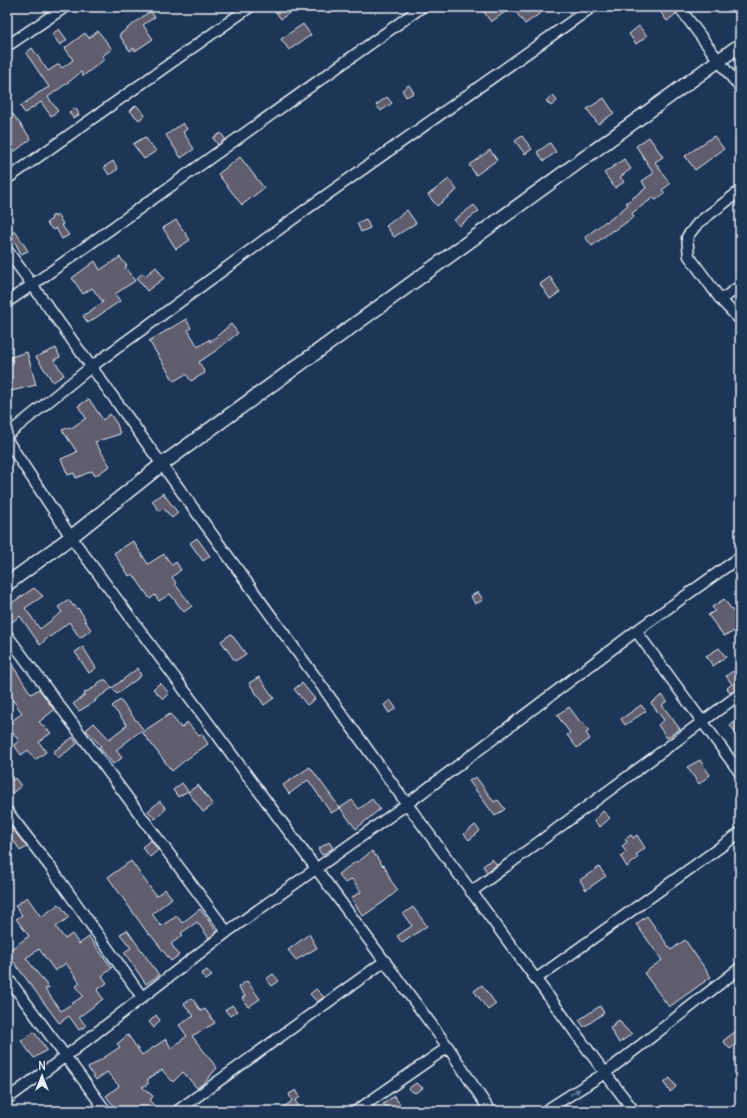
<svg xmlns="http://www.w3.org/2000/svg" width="747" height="1118" font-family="Delius,sans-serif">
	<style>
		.building { fill: #615d6e; stroke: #e8f1f8; fill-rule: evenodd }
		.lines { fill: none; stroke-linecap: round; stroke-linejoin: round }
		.minor-casing { stroke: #e8f1f8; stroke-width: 13 }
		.tertiary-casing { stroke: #e8f1f8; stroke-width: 16 }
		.minor { stroke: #1d3557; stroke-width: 10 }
		.tertiary { stroke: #1d3557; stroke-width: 13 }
		.oneway { fill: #64778f }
	</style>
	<rect width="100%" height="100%" fill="#1d3557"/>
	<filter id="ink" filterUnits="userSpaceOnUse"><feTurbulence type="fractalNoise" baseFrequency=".025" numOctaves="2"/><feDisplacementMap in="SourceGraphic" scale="8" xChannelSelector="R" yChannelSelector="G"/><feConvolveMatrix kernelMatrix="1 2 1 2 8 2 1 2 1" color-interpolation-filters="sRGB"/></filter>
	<g filter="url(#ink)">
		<path class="building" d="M272 7H297L281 19Z
			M491 7H512L491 22 484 12Z
			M512 7H549L525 24Z
			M668 7H672L676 14 667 21 661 13Z
			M150 11 155 17 143 25 153 39 135 51 134 48 130 51 119 35Z
			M303 24 311 35 289 50 281 39Z
			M639 26 647 36 636 44 629 34Z
			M59 29 67 40 60 45 52 34Z
			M98 31 112 49 102 56 105 59 83 76 81 72 70 81 48 97 58 111 51 116 41 102 25 113 20 106 35 96V95L49 87 26 53 32 48 48 71 59 64 62 68 73 60 65 48 85 33 89 38Z
			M409 85 414 93 406 97 402 90Z
			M553 95 557 101 551 106 546 101Z
			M387 97 392 103 381 111 376 105Z
			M604 98 614 113 598 124 587 109Z
			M136 105 145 115 139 120 130 111Z
			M76 108 79 115 73 118 69 112Z
			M13 114 31 139 14 152 7 142V141L10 138 7 133V117Z
			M183 123 187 129 183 132 194 149 181 158 166 135Z
			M221 133 225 139 218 145 213 138Z
			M522 136 532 149 525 154 515 141Z
			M714 136 724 149 695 170 685 156Z
			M145 137 156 151 144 159 133 144Z
			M649 137 663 157 655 162 670 184 662 190 665 193 656 200 653 198 632 213 634 217 614 231 613 230 592 246 585 237 606 221 607 222 628 205 626 203 646 188 642 181 654 173 636 146Z
			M550 143 556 152 544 161 537 152Z
			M490 150 497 160 476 175 469 165Z
			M240 157 264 188 242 205 218 174Z
			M624 159 631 169 620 177 624 182 615 188 604 173Z
			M113 161 118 169 109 175 104 167Z
			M449 179 457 190 437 206 428 195Z
			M474 205 479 211 459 226 454 220Z
			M407 210 416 223 394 237 386 226Z
			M54 215 55 217 58 215 63 224 61 225 69 235 62 239 56 228 53 230 46 223 52 219 51 217Z
			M366 219 370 228 361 232 357 223Z
			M176 220 190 240 176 249 163 228Z
			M15 231 28 251 21 254 11 234Z
			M120 257 127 266 125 267 135 281 115 294 120 301 88 323 83 316 103 302 92 288 83 294 72 278 95 261 100 270Z
			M156 267 164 278 147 291 137 278 143 273 145 276Z
			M550 277 560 292 550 299 540 284Z
			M186 319 191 328 188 330 198 347 210 339V342L231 324 238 333 217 350 199 362 205 373 191 381 186 374 174 381 149 341Z
			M56 348 60 357 54 360 64 375 53 382 36 357Z
			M27 352 36 385 7 392V365L13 364 11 357Z
			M89 399 103 420 110 414 117 424 120 434 95 442 110 466 95 476 92 471 76 478 74 473 68 475 61 459 77 452 62 430 70 427V429L86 418 78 406Z
			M163 493 178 513 172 518 163 508 159 511 152 501Z
			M197 538 210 556 203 561 190 543Z
			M133 541 148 564 164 554 172 565 176 562 181 570 172 577 176 583 175 584 192 606 184 612 170 594 159 601 155 595 150 599 133 574 129 576 114 553Z
			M34 588 43 596 25 608 40 629 62 612 58 607 69 600 73 606 74 605 77 609 78 608 85 618 84 619 91 630 80 638 69 622 50 637V636L40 645 20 616 12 622 7 615V606Z
			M478 592 483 600 475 604 471 596Z
			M724 599 740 621V627L731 633 724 636 708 615 715 611 712 607Z
			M231 634 246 654 235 661 221 641Z
			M83 647 96 668 89 673 75 652Z
			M719 648 726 657 713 666 706 656Z
			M7 657 31 694 39 689 54 710 39 722 51 733 39 742 46 752 35 760 28 750 21 755 14 745 19 741 7 725 22 713 7 692Z
			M138 668 141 676 117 694 112 688Z
			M733 671 739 680 735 683 738 688 730 693 727 688 732 684 726 676Z
			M259 677 274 698 264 705 249 683Z
			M103 680H106L112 688 95 700 96 701 79 711 73 704 85 695 84 693 97 686 96 684Z
			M160 683 169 693 163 699 153 689Z
			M302 683 315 699 307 705 294 689Z
			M662 695 667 701 662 705 680 729 667 738 658 725 664 720 651 703Z
			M120 700 143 729 116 750 122 758 113 764 99 747 101 746 86 730 94 723 109 739 127 725 112 706Z
			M390 700 396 708 389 713 384 705Z
			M641 705 646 711 625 725 621 719Z
			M569 707 581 723 582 722 589 731 586 733 590 739 577 748 567 735 570 733 557 715Z
			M170 714 181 728 187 722 199 736 202 734 208 744 183 762 172 771 142 732Z
			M740 717V737L730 726Z
			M73 737 77 744 58 758 53 752Z
			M700 760 710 775 699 784 687 767Z
			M310 767 340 808 331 813 308 780 289 794 283 785Z
			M7 772 13 780 15 778 21 786 11 794 7 789Z
			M476 777 494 802 498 800 505 809 495 816 469 781Z
			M182 783 188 791 178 797 173 790Z
			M198 785 213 805 203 812 188 792Z
			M372 799 380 809 356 829 340 808 352 800 359 809Z
			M160 801 166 809 155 819 148 811Z
			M603 811 610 818 600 827 594 821Z
			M7 822 27 847 20 851 15 842 7 847Z
			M475 825 480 831 469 840 464 834Z
			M631 835 633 838 637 835 645 848 636 855 638 858 627 867 621 857 626 852 622 846 627 842 625 839Z
			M151 840 158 850 150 857 142 847Z
			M329 842 333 848 322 855 318 849Z
			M372 851 383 866 384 865 391 881 398 890 385 901 363 916 351 898 361 892 352 879 345 883 338 874 357 861 358 862Z
			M492 859 497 865 487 872 483 866Z
			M131 861 156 896 165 889 172 898 152 914 161 926 177 916 182 923 200 909 217 932 209 938 197 922 181 933 183 935 171 944 179 955 171 961 150 934 149 935 108 877Z
			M599 867 606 876 586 890 580 880Z
			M27 897 41 917 59 904 69 917 56 927 65 939 72 934 79 944 89 937 112 968 102 976 107 983 97 990 103 999 79 1017 86 1026 79 1030 69 1016 59 1023 7 953V952L29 936 16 919 22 915 15 906ZM39 949 55 971 66 963 80 983 76 986 83 996 61 1011 45 989 49 988 26 958Z
			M413 907 427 926 402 943 397 936 412 926 403 914Z
			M647 916 671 950 685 940 711 977 669 1007 644 973 662 960 636 924Z
			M127 930 159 975 146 984 124 952 131 948 120 934Z
			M309 934 317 948 296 960 288 950Z
			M207 970 212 976 206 980 201 974Z
			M273 974 279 981 272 986 266 979Z
			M247 981 260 999 248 1007 242 998 245 996 238 987Z
			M482 985 496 1004 488 1010 474 991Z
			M316 989 324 997 317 1002 310 994Z
			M192 998 201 1011 205 1009 215 1023 192 1036 217 1068 204 1083 197 1088 183 1072 173 1082 162 1070 148 1079V1084L142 1087 153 1096 150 1101 160 1111H118L106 1096 119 1086 107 1072 96 1080 88 1068 120 1047 117 1044 128 1035 142 1055 166 1039 171 1048 187 1036 179 1025 194 1016 184 1004Z
			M232 1005 237 1011 230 1016 225 1010Z
			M600 1006 604 1013 584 1027 579 1020Z
			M156 1015 160 1020 154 1028 149 1022Z
			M619 1020 624 1027 632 1034 619 1043 610 1028 614 1026 613 1024Z
			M740 1028V1041L730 1049 723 1041Z
			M34 1032 47 1050 34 1058 21 1041Z
			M670 1078 676 1087 670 1092 664 1083Z
			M416 1083 423 1088 415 1093 408 1089Z
			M296 1090 300 1097 295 1101 303 1111H278L292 1101 289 1094Z
			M394 1096 400 1104 392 1111 383 1104Z"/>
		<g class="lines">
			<g class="minor-casing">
				<path id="minor" d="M679 7 719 61 740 88
					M7 46 65 7
					M7 179 250 7
					M740 191 698 223 687 237 689 256 721 300 740 320
					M7 250 407 804 605 1073 634 1111
					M721 300 740 286
					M7 302 32 285 422 7
					M7 435 91 367 308 208 592 7
					M7 440 71 537 448 1047 490 1111
					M636 631 740 773
					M7 635 227 932
					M7 811 51 868 142 997
					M471 892 740 694
					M7 977 106 1111
					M536 979 740 833
					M7 1099 66 1056 227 932 407 804 636 631 740 557
					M177 1111 385 961
					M356 1111 448 1047
					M545 1111 605 1073 740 968"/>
			</g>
			<g class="tertiary-casing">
				<path id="tertiary" d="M7 584 71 537 161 465 740 45"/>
			</g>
			<use href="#minor" class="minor"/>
			<use href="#tertiary" class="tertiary"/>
		</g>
		<defs><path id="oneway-solid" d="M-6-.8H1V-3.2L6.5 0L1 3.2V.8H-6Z"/></defs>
		<use class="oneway" href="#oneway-solid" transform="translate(575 1092) rotate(-32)"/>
	</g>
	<rect width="747" height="1118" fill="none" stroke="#1d3557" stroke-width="24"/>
	<rect x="12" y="12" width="723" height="1094" fill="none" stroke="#e8f1f8" stroke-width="1.5" filter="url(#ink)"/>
	<g transform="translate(42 1076)" stroke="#1d3557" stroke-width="3" paint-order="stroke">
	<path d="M0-3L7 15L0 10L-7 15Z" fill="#e8f1f8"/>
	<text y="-6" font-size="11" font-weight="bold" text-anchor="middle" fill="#e8f1f8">N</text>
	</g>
</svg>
